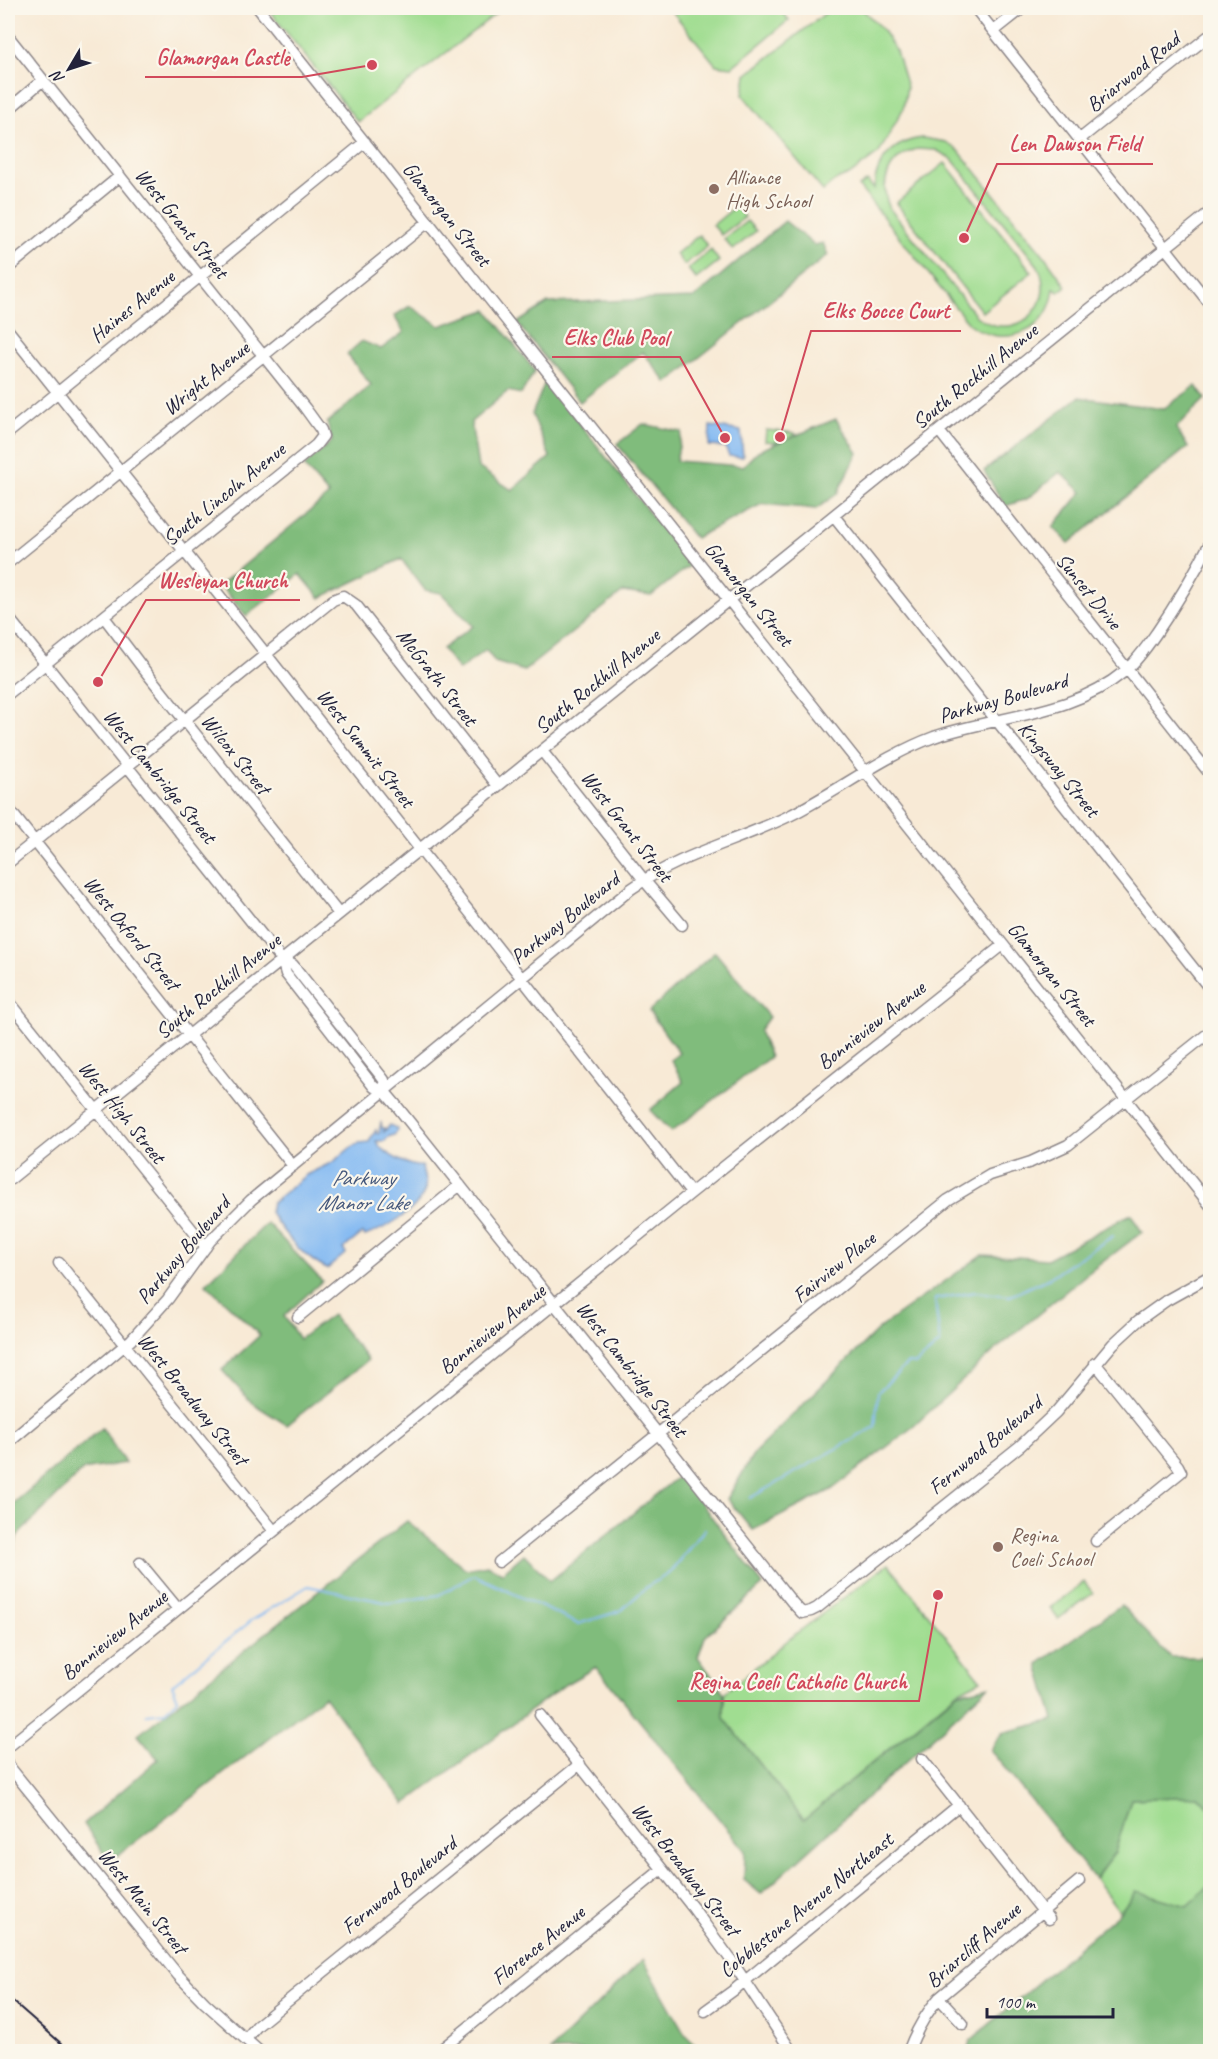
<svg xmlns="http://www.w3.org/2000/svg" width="1218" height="2059" font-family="Caveat,sans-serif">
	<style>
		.green { fill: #a0dd91; stroke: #618066; stroke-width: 1.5; fill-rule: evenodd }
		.forest { fill: #80bc7b; stroke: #516f5b; stroke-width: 1.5 }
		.water { fill: #83b9f2; stroke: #526e96; stroke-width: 1.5 }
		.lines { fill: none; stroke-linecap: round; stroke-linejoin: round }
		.stream { stroke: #83b9f2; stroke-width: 2 }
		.minor-casing { stroke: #8d8688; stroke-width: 13 }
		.minor { stroke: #fff; stroke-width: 10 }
		.rail { stroke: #22223b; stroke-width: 2 }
		.education-dot { fill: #8d6e63; stroke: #fbf7ec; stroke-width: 2 }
		.labels { text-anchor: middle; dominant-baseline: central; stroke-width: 4.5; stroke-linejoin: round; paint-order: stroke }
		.street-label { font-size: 21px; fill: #22223b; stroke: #fbf7ec }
		.education-label { font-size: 21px; fill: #785e54; stroke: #fbf7ec; text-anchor: start }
		.water-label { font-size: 22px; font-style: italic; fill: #44577b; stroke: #fbf7ec }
		.leader { fill: none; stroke: #d1495b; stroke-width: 2 }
		.callout-dot { fill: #d1495b; stroke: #fbf7ec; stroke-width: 2 }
		.callout-label { font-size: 22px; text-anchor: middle; font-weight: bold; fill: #d1495b; stroke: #fbf7ec; stroke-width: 4.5; stroke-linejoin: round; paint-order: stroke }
	</style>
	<rect width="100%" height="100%" fill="#fbf7ec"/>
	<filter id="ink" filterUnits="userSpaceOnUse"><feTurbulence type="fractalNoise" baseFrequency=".0167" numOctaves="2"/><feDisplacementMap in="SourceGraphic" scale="12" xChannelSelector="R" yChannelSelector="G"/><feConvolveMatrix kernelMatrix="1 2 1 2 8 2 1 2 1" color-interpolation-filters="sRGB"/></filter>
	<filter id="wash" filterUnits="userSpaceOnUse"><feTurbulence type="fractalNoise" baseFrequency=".008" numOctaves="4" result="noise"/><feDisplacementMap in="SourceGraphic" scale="24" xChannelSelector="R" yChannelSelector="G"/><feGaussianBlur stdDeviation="1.35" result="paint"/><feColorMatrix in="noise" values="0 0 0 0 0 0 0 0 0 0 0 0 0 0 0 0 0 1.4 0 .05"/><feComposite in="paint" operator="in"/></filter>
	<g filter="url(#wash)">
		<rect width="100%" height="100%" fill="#f8ead6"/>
		<path class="green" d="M267 8H503L358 122Z
			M674 8H779L789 20 732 67 716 65 671 10Z
			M832 8H861L882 29 896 51 907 87 903 109 879 153 849 175 836 180 823 191 743 95 746 75Z
			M923 138 946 142 959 151 1043 254 1066 286 1058 292 1054 288C1050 333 1003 350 969 324L859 187 867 181 874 189C876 160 894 141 923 138ZM917 149 936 150 952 159 1038 266C1058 308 1013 345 976 316L890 209C878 183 889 157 917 149Z
			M945 163 1032 272 982 312 896 203Z
			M736 206 745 217 721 235 713 225Z
			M747 221 756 231 733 250 724 239Z
			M699 235 708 246 684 265 676 254Z
			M711 250 719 261 696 279 688 269Z
			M766 430 795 433 793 444 765 441Z
			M888 1564 981 1680 956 1693 804 1820 724 1718V1693L793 1636Z
			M1084 1582 1093 1593 1058 1619 1050 1608Z
			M1198 1796 1210 1808V1885L1187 1906 1136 1891 1120 1912 1095 1879 1115 1852 1131 1799Z"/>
		<path class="forest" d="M785 221 814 245 823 243 828 255 667 383 643 352 580 402 517 323 548 303 694 298Z
			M410 306 440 326 487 310 535 371 521 394 508 391 471 422 478 467 512 490 550 457 532 414 546 380 690 565 651 596 623 592 524 671 495 662 486 650 459 670 442 649 473 626 441 593 425 590 401 559 320 598 300 574 246 616 220 585 329 495 304 466 332 441 327 423 371 385 347 354 362 341 381 349 404 332 394 316Z
			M1196 386 1205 399 1176 428 1188 447 1069 543 1053 527 1082 492 1060 472 1027 499 1005 506 984 471 1079 397 1163 409Z
			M836 419 858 453 837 494 816 509 762 504 695 538 617 444 643 424 682 432 676 461 743 466 758 451Z
			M715 952 769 1017 759 1031 770 1057 671 1132 650 1110 683 1082 671 1060 679 1053 649 1011Z
			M1131 1214 1142 1232 1083 1277 994 1351 914 1426 831 1490 753 1530 727 1499 755 1452 882 1326 982 1255 1047 1259Z
			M267 1223 322 1281 284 1316 299 1339 332 1315 368 1360 287 1425 252 1403 222 1370 260 1335 206 1284Z
			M102 1428 125 1463 83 1470 17 1536 14 1551 8 1555V1508Z
			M680 1475 763 1585 705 1637 698 1657 724 1693V1718L804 1820 957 1693 989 1686 761 1894 744 1880 745 1851 596 1667 566 1684 405 1804 324 1696 109 1862 84 1824 158 1759 138 1735 407 1521 466 1569 487 1565 502 1573 524 1554 550 1581Z
			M1121 1605 1170 1657H1210V1808L1198 1796 1131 1799 1115 1852 1095 1879 990 1750 1002 1733 1054 1720 1038 1664Z
			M1210 1885V2051H967L970 2041 1120 1912 1136 1891 1187 1906Z
			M643 1959 685 2034 701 2051H550Z"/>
		<path class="water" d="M710 426 741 431 743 457 729 456 725 447 709 446Z
			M381 1122 382 1128H385L383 1133 390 1125 396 1128 398 1131 394 1135 388 1137 385 1141H376C381 1153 411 1168 422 1166 422 1173 427 1181 425 1189 420 1210 384 1229 365 1236L363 1233 343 1249 346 1253 327 1269C304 1258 284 1234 270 1212L272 1203 306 1175 333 1162 350 1148 359 1143 369 1142 376 1130 377 1134 379 1133Z"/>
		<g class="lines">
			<path class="stream" d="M750 1498 875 1427 878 1392 908 1363 916 1364 940 1343 935 1299 976 1292 1010 1296 1049 1278 1113 1236
				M146 1714 164 1712 178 1699 172 1685 251 1621 308 1586 389 1603 439 1595 474 1575 578 1624 620 1611 648 1586 668 1574 705 1529"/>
		</g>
	</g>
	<g filter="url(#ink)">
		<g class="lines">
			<g class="minor-casing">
				<path id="minor" d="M258 8 1210 1205
					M975 8 1210 304
					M994 31 1023 8
					M8 36 305 408 321 430 323 436 316 445 8 694
					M8 110 43 80
					M1080 139 1210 35
					M8 268 120 176
					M8 330 266 654 691 1193
					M939 431 1210 774
					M8 433 365 142
					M834 516 1210 989
					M8 563 428 222
					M8 617 282 960 286 974 374 1087 385 1092 396 1105 792 1602 802 1613 811 1611 817 1608 1020 1446 1056 1412 1113 1344 1139 1320 1167 1300 1210 1276
					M104 617 142 667 339 914
					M542 751 644 880 682 925
					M8 808 293 1166
					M8 863 333 600 343 596 356 605 498 786
					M282 960 293 965 381 1076 384 1080 385 1092
					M8 1000 206 1247
					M8 1181 1210 212
					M59 1263 274 1531
					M298 1317 460 1185
					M1095 1363 1178 1466 1181 1472 1096 1541
					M8 1443 131 1340 168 1299 210 1241 251 1200 631 889C680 854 738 841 791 815 840 790 883 756 934 737 998 715 1071 716 1125 671 1138 660 1148 645 1157 632 1177 603 1194 574 1210 543
					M499 1562 948 1200 990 1175 1031 1162 1068 1145 1210 1032
					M140 1563 178 1609
					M540 1715 693 1908 731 1960 792 2052
					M8 1747 691 1193 1003 945
					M922 1759 1049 1919
					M8 1765 178 1975 205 2003 260 2052
					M939 1998 963 2024
					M705 2011 734 1990 959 1805
					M246 2039 257 2026 580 1764
					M438 2052 662 1869
					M908 2052C916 2031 925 2014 939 1998L1079 1881"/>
			</g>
			<use href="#minor" class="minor"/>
			<path class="rail" d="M8 1997 71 2052"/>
		</g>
	</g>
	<g class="education-dot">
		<circle cx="714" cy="189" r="6"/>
		<circle cx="998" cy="1547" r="6"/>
	</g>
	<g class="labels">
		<g class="street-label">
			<text transform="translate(1133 72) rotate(-39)">Briarwood Road</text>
			<text transform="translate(447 214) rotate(51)">Glamorgan Street</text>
			<text transform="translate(182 223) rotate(51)">West Grant Street</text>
			<text transform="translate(132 306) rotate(-39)">Haines Avenue</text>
			<text transform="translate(975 376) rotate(-39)">South Rockhill Avenue</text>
			<text transform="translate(206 378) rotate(-39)">Wright Avenue</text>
			<text transform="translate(224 494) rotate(-39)">South Lincoln Avenue</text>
			<text transform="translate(1089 591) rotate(51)">Sunset Drive</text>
			<text transform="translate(749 594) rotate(51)">Glamorgan Street</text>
			<text transform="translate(437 677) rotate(52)">McGrath Street</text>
			<text transform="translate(597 681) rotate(-39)">South Rockhill Avenue</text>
			<text transform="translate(1003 698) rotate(-16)">Parkway Boulevard</text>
			<text transform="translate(366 748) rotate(52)">West Summit Street</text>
			<text transform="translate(236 754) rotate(51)">Wilcox Street</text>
			<text transform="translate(1059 769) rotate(51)">Kingsway Street</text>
			<text transform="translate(160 776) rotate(51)">West Cambridge Street</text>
			<text transform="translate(627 826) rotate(52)">West Grant Street</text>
			<text transform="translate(565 918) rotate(-39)">Parkway Boulevard</text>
			<text transform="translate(132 933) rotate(51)">West Oxford Street</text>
			<text transform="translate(1052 974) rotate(51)">Glamorgan Street</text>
			<text transform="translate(218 986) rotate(-39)">South Rockhill Avenue</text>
			<text transform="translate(871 1025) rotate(-38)">Bonnieview Avenue</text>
			<text transform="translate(122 1112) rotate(51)">West High Street</text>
			<text transform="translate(183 1250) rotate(-50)">Parkway Boulevard</text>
			<text transform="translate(834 1267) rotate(-39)">Fairview Place</text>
			<text transform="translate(492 1329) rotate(-39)">Bonnieview Avenue</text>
			<text transform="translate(632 1369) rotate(52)">West Cambridge Street</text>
			<text transform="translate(193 1399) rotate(51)">West Broadway Street</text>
			<text transform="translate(985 1445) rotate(-40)">Fernwood Boulevard</text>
			<text transform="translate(114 1635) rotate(-39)">Bonnieview Avenue</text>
			<text transform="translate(686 1869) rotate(52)">West Broadway Street</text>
			<text transform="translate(399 1885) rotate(-39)">Fernwood Boulevard</text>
			<text transform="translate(143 1901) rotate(51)">West Main Street</text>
			<text transform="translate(806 1905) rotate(-39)">Cobblestone Avenue Northeast</text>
			<text transform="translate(538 1945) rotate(-39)">Florence Avenue</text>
			<text transform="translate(973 1945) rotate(-41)">Briarcliff Avenue</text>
		</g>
		<g class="education-label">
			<text x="726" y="177">Alliance<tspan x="726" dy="24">High School</tspan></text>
			<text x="1010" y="1535">Regina<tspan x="1010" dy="24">Coeli School</tspan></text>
		</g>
		<g class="water-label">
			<text x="363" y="1178">Parkway<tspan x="363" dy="25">Manor Lake</tspan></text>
		</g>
	</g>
	<path class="leader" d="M372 65L302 77H145M964 238L997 164H1153M780 437L811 331H961M725 438L680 357H552M98 682L146 600H300M938 1595L919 1701H677"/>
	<g class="callout-dot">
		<circle cx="372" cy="65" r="6"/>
		<circle cx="964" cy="238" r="6"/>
		<circle cx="780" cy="437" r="6"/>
		<circle cx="725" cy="438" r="6"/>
		<circle cx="98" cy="682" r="6"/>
		<circle cx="938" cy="1595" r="6"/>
	</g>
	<g class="callout-label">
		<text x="223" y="65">Glamorgan Castle</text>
		<text x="1075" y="151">Len Dawson Field</text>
		<text x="886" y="318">Elks Bocce Court</text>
		<text x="616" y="345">Elks Club Pool</text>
		<text x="223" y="588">Wesleyan Church</text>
		<text x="798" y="1689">Regina Coeli Catholic Church</text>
	</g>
	<rect width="1218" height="2059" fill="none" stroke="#fbf7ec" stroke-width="30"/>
	<g transform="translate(69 69) rotate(231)" stroke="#fbf7ec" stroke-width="4.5" paint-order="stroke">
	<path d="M0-4.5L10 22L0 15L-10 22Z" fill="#22223b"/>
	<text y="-9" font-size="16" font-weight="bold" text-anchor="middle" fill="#22223b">N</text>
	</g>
	<path d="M987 2008v9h126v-9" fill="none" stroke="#22223b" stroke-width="3"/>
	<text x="996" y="2008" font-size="18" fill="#22223b" stroke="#fbf7ec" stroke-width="4.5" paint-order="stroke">100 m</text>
</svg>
